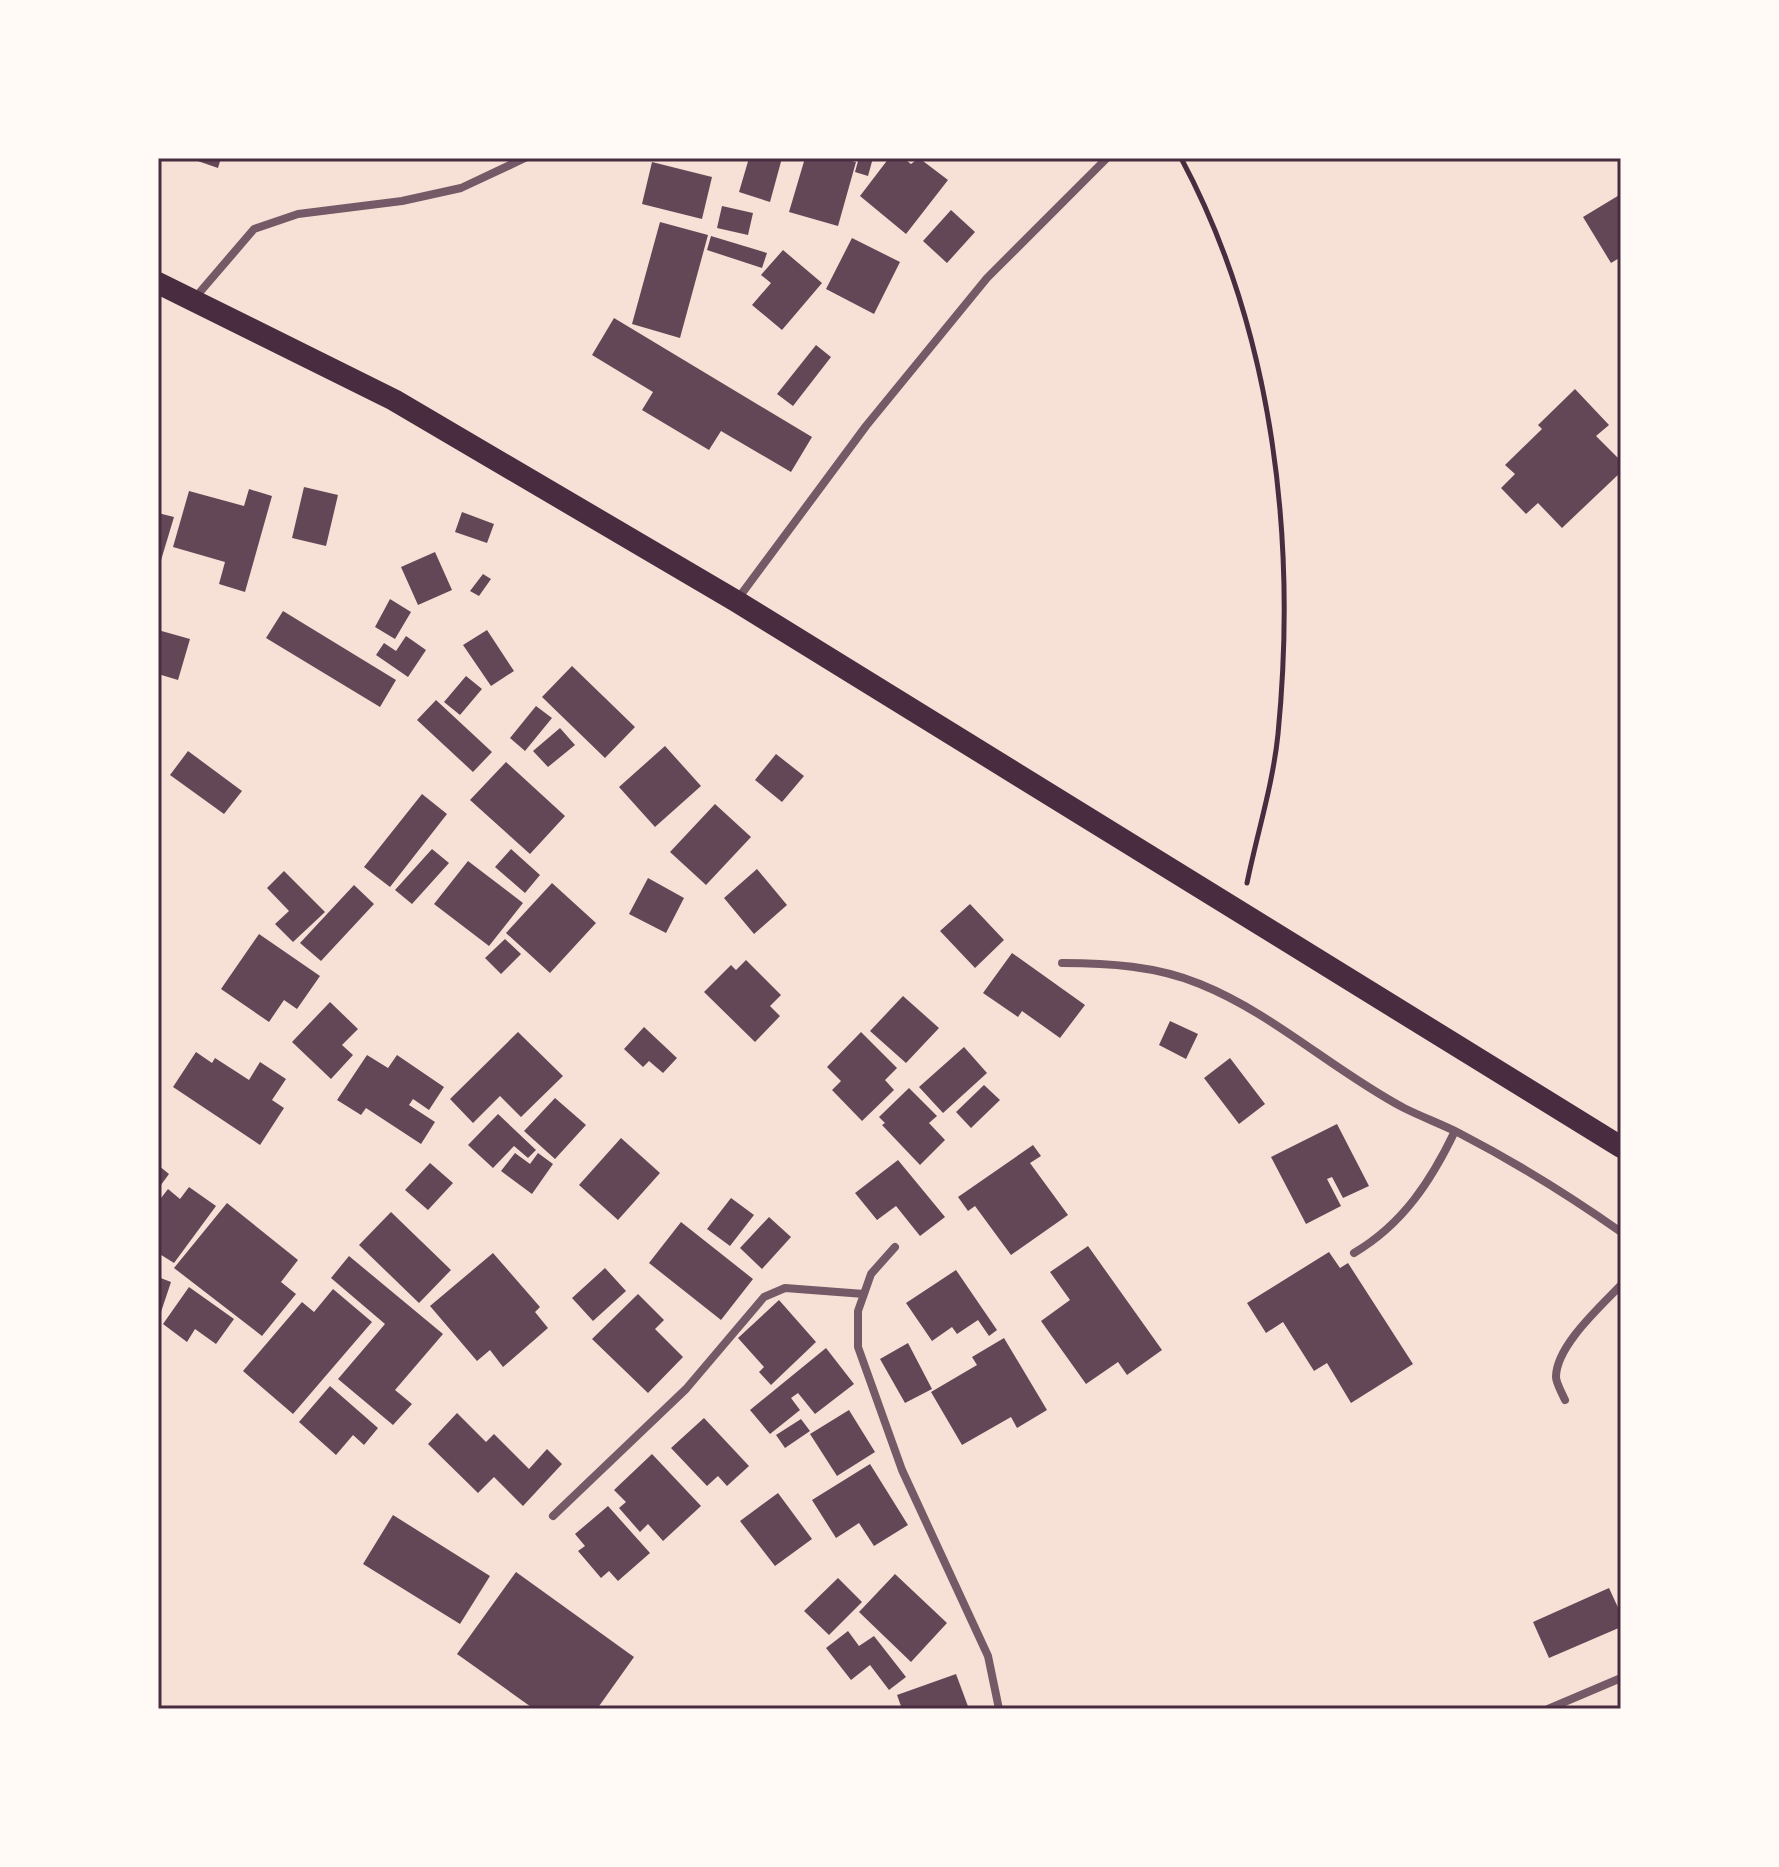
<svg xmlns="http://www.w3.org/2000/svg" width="1779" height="1867" font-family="'IBM Plex Sans',sans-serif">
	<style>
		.building { fill: #644757 }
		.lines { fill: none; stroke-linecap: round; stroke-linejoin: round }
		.path { stroke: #4a2c40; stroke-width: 5 }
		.minor { stroke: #755966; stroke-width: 8 }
		.trunk { stroke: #4a2c40; stroke-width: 22 }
		.neatline { fill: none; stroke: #4a2c40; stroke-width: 3 }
	</style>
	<rect width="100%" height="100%" fill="#f7e1d7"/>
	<path class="building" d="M189 158H221L218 168Z
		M749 158H782L770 202 739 192Z
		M805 158H840L856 162 838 226 789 212Z
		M850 158H873L868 176 855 172 858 161Z
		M889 158H903L911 164 919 158 948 180 906 234 860 196Z
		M652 162 712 177 702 219 642 204Z
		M1621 194V257L1611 263 1583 217Z
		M722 206 753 213 748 235 717 228Z
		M951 210 975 232 947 263 923 241Z
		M660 222 708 235 680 338 632 324Z
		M711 236 767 253 762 268 707 250Z
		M852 238 900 262 874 314 826 289Z
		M783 250 822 283 782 330 752 305 771 283 761 275Z
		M614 318 812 437 791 472 721 431 709 450 642 410 653 392 592 355Z
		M816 345 831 357 793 406 777 394Z
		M1575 389 1609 425 1596 436 1621 461V472L1562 528 1538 503 1526 514 1501 488 1515 474 1505 465 1542 429 1538 425Z
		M304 487 338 495 326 546 292 538Z
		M249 489 272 496 245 592 219 584 225 562 173 547 189 491 244 506Z
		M462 512 494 524 487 543 455 532Z
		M158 513 174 517 159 567H158Z
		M435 552 452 590 418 605 401 567Z
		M483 574 491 579 479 596 470 591Z
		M390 599 411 612 395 639 375 627Z
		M283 611 396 680 380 707 266 638Z
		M158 630 190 639 178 680 158 674Z
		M487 630 514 671 491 686 463 645Z
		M406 636 426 650 408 677 376 655 384 643 396 651Z
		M572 666 635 727 605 758 542 697Z
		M466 676 482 689 460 715 444 702Z
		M436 700 492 752 473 772 417 720Z
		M536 706 552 718 525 751 510 738Z
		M560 728 575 745 548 767 533 751Z
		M665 746 701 786 655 827 619 787Z
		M188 751 242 791 224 814 170 775Z
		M776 754 804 776 782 802 755 780Z
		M506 762 565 816 530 854 470 800Z
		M422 794 447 814 390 887 364 867Z
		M715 804 751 837 706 885 670 852Z
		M432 849 449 863 412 904 395 890Z
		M511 849 540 875 525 893 495 867Z
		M468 861 523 903 489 946 434 904Z
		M757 869 787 905 754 934 724 898Z
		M284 871 325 912 293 942 275 924 289 911 267 888Z
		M648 878 684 898 666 933 629 914Z
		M552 883 596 923 550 973 506 933Z
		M354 885 374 904 321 961 300 943Z
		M970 904 1004 940 975 968 940 931Z
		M259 934 320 976 297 1009 284 1000 269 1022 221 989Z
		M505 939 521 954 501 974 485 958Z
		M1012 953 1085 1005 1060 1038 1022 1011 1018 1017 983 993Z
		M746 960 781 995 770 1006 780 1016 755 1042 704 992 731 965 736 970Z
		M903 996 939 1028 906 1063 870 1031Z
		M330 1002 358 1029 342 1045 353 1055 331 1079 292 1042Z
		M1170 1021 1198 1034 1186 1059 1159 1045Z
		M644 1027 677 1058 663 1073 649 1061 643 1067 624 1049Z
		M518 1032 563 1076 521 1117 500 1096 473 1123 450 1099Z
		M861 1032 897 1068 885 1080 894 1090 862 1121 832 1090 841 1081 827 1067Z
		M964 1047 987 1073 943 1113 919 1087Z
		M196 1052 212 1063 215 1058 249 1080 260 1062 286 1079 272 1100 284 1108 260 1145 173 1087Z
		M367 1055 388 1068 397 1055 444 1087 429 1110 413 1099 409 1105 435 1122 421 1144 366 1108 361 1115 337 1100Z
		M1230 1058 1265 1104 1239 1124 1204 1078Z
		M984 1085 1000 1100 971 1128 956 1112Z
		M909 1088 937 1116 929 1123 945 1140 920 1165 882 1125 885 1123 879 1117Z
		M555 1098 586 1125 555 1159 524 1131Z
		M498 1114 536 1150 528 1158 514 1146 493 1168 468 1145Z
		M1337 1124 1369 1186 1343 1198 1332 1177 1327 1179 1341 1206 1306 1224 1271 1157Z
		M621 1138 660 1173 618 1220 579 1185Z
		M1033 1145 1041 1156 1030 1163 1068 1215 1011 1255 975 1206 968 1211 958 1197Z
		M515 1153 530 1164 538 1153 553 1164 532 1194 501 1171Z
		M898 1160 945 1217 920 1236 896 1206 877 1220 855 1193Z
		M430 1163 453 1183 428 1210 405 1190Z
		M158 1165 169 1174 158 1189Z
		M189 1187 216 1206 174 1263 158 1253V1202L168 1189 180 1199Z
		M731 1198 754 1215 730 1246 707 1229Z
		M227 1203 298 1260 281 1282 296 1294 262 1336 174 1268Z
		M391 1212 451 1270 419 1303 359 1245Z
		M769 1217 791 1237 762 1269 740 1248Z
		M681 1222 753 1279 721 1320 649 1263Z
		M1088 1246 1162 1350 1127 1375 1118 1362 1086 1384 1041 1321 1070 1300 1050 1272Z
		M1329 1252 1340 1268 1348 1263 1413 1364 1351 1403 1327 1363 1314 1371 1283 1322 1266 1333 1247 1303Z
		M493 1253 540 1307 535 1312 548 1328 503 1367 490 1350 477 1361 430 1306Z
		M349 1256 443 1334 395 1390 412 1404 393 1425 338 1379 385 1324 331 1278Z
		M605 1268 626 1291 593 1321 572 1298Z
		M956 1270 997 1330 989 1336 978 1320 957 1334 952 1327 932 1341 906 1303Z
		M158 1277 171 1282 159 1318H158Z
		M189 1287 234 1319 216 1344 195 1329 187 1342 163 1324Z
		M333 1289 372 1322 293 1414 243 1371 302 1302 314 1312Z
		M638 1294 664 1320 655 1329 683 1357 648 1393 592 1339Z
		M779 1300 816 1342 771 1385 759 1372 764 1367 738 1338Z
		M1004 1338 1047 1410 1017 1428 1011 1417 962 1445 931 1392 977 1365 972 1357Z
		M908 1343 932 1389 905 1403 880 1359Z
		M826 1348 854 1384 815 1414 798 1393 791 1398 800 1410 770 1434 750 1410Z
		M330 1386 378 1428 364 1445 353 1435 336 1455 299 1422Z
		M849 1410 875 1452 837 1476 810 1434Z
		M457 1413 486 1442 494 1434 529 1469 547 1449 562 1464 523 1506 494 1477 478 1493 428 1444Z
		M704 1418 749 1466 727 1486 718 1476 707 1486 671 1448Z
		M801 1419 810 1431 785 1448 776 1435Z
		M652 1454 701 1506 663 1541 648 1524 640 1532 619 1508 626 1502 614 1490Z
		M870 1464 908 1525 874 1546 859 1523 836 1538 812 1500Z
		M778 1493 812 1539 775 1566 740 1521Z
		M608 1506 650 1553 618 1581 609 1571 601 1578 578 1551 585 1546 575 1534Z
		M393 1515 490 1576 460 1624 363 1564Z
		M516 1572 634 1657 597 1709H534L457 1654Z
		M895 1574 947 1623 911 1662 859 1612Z
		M838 1578 862 1602 829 1635 804 1611Z
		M1609 1588 1621 1614V1627L1549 1658 1533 1622Z
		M848 1631 859 1646 874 1636 906 1677 889 1690 870 1665 851 1680 826 1648Z
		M956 1674 969 1709H902L897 1695Z"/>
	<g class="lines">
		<path class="path" d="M1181 158C1274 332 1297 540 1278 734 1273 784 1257 834 1247 883"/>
		<path class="minor" d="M194 299 254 229 298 214 402 201 461 188 525 158
			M737 600 866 426 987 278 1107 158
			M1062 963C1108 963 1157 966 1200 984 1274 1014 1334 1071 1404 1108 1422 1117 1441 1124 1459 1133 1515 1162 1570 1196 1621 1232
			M895 1247 871 1274 864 1294 858 1311V1347L902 1470 988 1656 999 1709
			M1354 1253C1403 1224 1431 1181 1455 1131
			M1565 1400C1562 1393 1556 1383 1556 1377 1556 1346 1601 1306 1621 1285
			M553 1516 686 1389 764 1297 785 1288 864 1294
			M1548 1709 1621 1678"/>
		<path class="trunk" d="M158 283 394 400 736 601 1621 1147"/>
	</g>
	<rect width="1779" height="1867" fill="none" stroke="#fffaf5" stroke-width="320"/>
	<rect x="160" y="160" width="1459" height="1547" class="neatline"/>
</svg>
